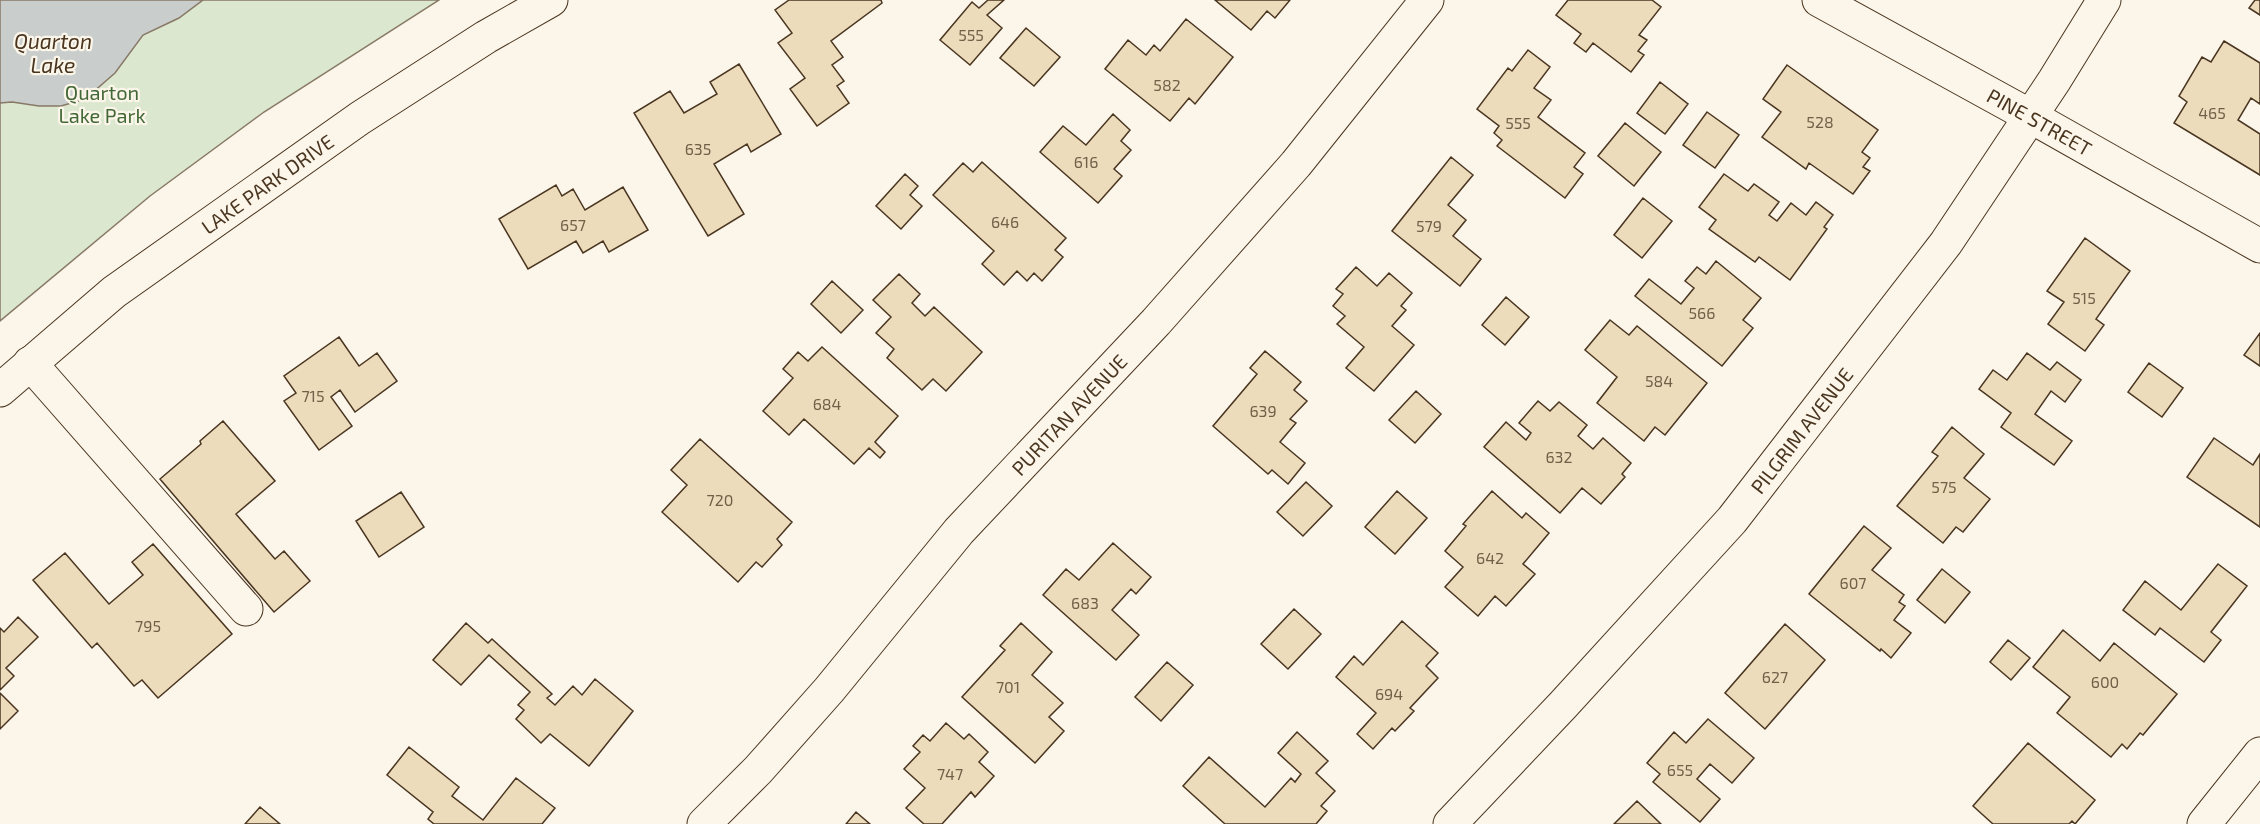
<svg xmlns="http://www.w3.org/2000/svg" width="2260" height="824" font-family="'Exo 2',sans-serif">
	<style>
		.green { fill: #dce7d0; stroke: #887966; stroke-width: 1.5 }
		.water { fill: #c9cecd; stroke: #887966; stroke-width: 1.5 }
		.building { fill: #ecdcbc; stroke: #4a3520; stroke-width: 1.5 }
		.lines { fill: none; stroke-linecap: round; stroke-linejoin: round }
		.minor-casing { stroke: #4a3520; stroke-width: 35 }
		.minor { stroke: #fbf6e9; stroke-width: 33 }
		.labels { text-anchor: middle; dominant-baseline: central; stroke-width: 4.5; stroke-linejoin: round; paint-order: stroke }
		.number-label { font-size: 16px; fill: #725f47 }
		.park-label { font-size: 20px; fill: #436837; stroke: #fbf6e9 }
		.street-label { font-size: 20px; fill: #4a3520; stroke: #fbf6e9 }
		.water-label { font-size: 21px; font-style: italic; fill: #4a3520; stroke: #fbf6e9 }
	</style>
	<rect width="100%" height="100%" fill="#fbf6e9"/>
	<path class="green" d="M0 0H439L264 112 150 196 0 321Z"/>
	<path class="water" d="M0 0H203L179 18 143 35 115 73 85 99 61 106H39L12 102 0 103Z"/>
	<path class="building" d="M789 0H881L882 3 831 41 843 57 832 65 844 81 837 86 849 103 817 126 790 89 805 78 778 43 792 33 775 10Z
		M988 0H1004L987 15 1002 28 970 65 940 40 972 2 979 8Z
		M1215 0H1290L1275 18 1267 11 1251 30Z
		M1568 0H1652L1661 7 1639 35 1647 40 1638 51 1644 55 1631 72 1593 43 1586 52 1574 43 1581 34 1556 15Z
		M2255 0H2260V15L2249 8Z
		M1186 19 1233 57 1195 104 1189 98 1170 121 1105 69 1128 40 1146 55 1154 45 1160 51Z
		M1026 28 1060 57 1034 86 1000 58Z
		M2224 41 2260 63V104L2251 98 2238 120 2260 134V175L2174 123 2187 102 2179 96 2202 57 2211 62Z
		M1528 50 1550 67 1534 88 1551 100 1538 117 1585 153 1574 167 1583 174 1565 198 1497 146 1502 140 1494 133 1499 126 1477 109 1508 68 1512 71Z
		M739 64 781 134 751 152 747 144 714 164 744 214 708 236 634 113 670 91 684 113 717 94 710 82Z
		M1787 65 1878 130 1862 152 1870 158 1863 167 1870 171 1853 194 1809 163 1806 169 1762 137 1781 112 1763 99Z
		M1660 82 1688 104 1665 134 1637 113Z
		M1707 112 1739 135 1715 168 1683 145Z
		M1113 114 1130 130 1121 141 1131 150 1114 169 1122 176 1098 203 1040 152 1063 126 1086 145Z
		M1625 123 1661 152 1634 186 1598 156Z
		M1451 157 1473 175 1448 205 1466 220 1453 236 1481 259 1460 286 1392 231Z
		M982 162 1066 238 1055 250 1063 257 1042 281 1034 273 1027 281 1017 271 1004 285 982 264 994 251 933 195 963 163 973 172Z
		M905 174 918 186 910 195 922 206 901 229 876 206Z
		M1724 174 1748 191 1754 184 1779 202 1769 215 1777 221 1791 203 1806 215 1816 202 1833 215 1824 227 1827 229 1790 280 1759 257 1755 262 1709 229 1716 220 1699 207Z
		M556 185 562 196 573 189 585 210 623 187 648 230 609 252 603 241 583 253 576 241 528 269 499 219Z
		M1643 198 1672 221 1642 258 1614 235Z
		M2085 238 2130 271 2096 319 2104 325 2085 351 2048 324 2064 302 2047 291Z
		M1716 261 1761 298 1743 320 1753 328 1722 366 1635 296 1649 279 1681 304 1694 288 1685 281 1697 267 1706 274Z
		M1356 267 1377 286 1389 273 1412 293 1401 306 1406 310 1392 326 1414 345 1374 391 1346 368 1364 347 1337 324 1345 316 1333 306 1343 294 1336 289Z
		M899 274 920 294 912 303 925 316 934 307 982 352 946 391 933 379 922 390 887 358 894 349 876 333 891 317 873 300Z
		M832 281 863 310 841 333 811 304Z
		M1506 297 1529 317 1505 345 1482 325Z
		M1610 320 1629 335 1637 326 1707 383 1665 435 1655 427 1644 441 1597 403 1617 377 1585 350Z
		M2260 333V366L2244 355Z
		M339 337 359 366 377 353 397 381 355 412 340 390 331 397 352 426 319 450 284 401 296 393 284 376Z
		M822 347 898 416 875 442 885 452 880 458 869 448 854 464 804 419 789 435 763 411 793 378 783 369 798 352 808 361Z
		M1265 351 1301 382 1294 390 1307 401 1290 419 1296 423 1280 442 1305 463 1288 484 1272 470 1268 474 1213 426 1257 374 1250 368Z
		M2027 353 2050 370 2057 362 2081 380 2065 402 2051 391 2035 414 2072 441 2054 465 2001 427 2011 413 1979 389 1993 370 2007 380Z
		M2149 363 2183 388 2162 417 2128 392Z
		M1416 391 1441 414 1415 443 1389 420Z
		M1538 401 1550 411 1559 402 1587 425 1578 436 1593 449 1603 438 1631 463 1622 474 1625 477 1601 504 1582 488 1560 513 1484 447 1506 422 1526 440 1531 433 1519 423Z
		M223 421 275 481 236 514 275 559 284 551 310 581 274 612 160 479 201 444 200 441Z
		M1952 427 1984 454 1964 478 1990 499 1963 532 1956 527 1943 543 1897 506 1938 456 1932 452Z
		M2214 438 2253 465 2260 454V527L2187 477Z
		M700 439 792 522 777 539 782 545 762 567 756 562 738 582 662 512 687 485 671 470Z
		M1306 482 1332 506 1303 536 1277 512Z
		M1397 491 1427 518 1395 554 1365 527Z
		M1492 491 1522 518 1526 513 1549 533 1523 564 1535 574 1506 606 1495 596 1478 616 1445 587 1463 567 1445 551 1466 526 1463 524Z
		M401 492 424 527 379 557 356 521Z
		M1864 526 1891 548 1872 570 1904 595 1899 602 1905 606 1894 620 1911 633 1891 658 1881 649 1880 651 1809 594Z
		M1113 543 1151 577 1136 594 1131 589 1112 610 1139 635 1116 660 1043 595 1066 569 1079 580Z
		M153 544 232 634 158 698 142 680 134 686 97 643 92 648 33 580 65 553 109 604 143 575 132 562Z
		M2218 564 2247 586 2211 632 2221 640 2204 662 2160 628 2155 635 2123 610 2145 581 2181 610Z
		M1942 569 1970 592 1945 623 1917 600Z
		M1294 609 1321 634 1288 669 1261 644Z
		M18 617 38 637 6 668 14 676 0 690V628L4 632Z
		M1402 621 1438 653 1426 666 1438 678 1410 708 1414 711 1395 731 1392 728 1373 749 1357 734 1376 713 1336 677 1354 656 1363 665Z
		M466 623 488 643 492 639 552 694 547 698 555 705 573 686 582 695 595 679 633 711 589 766 550 734 541 743 516 719 524 710 518 705 530 692 489 655 461 685 433 660Z
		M1021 623 1052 652 1032 675 1063 703 1049 717 1064 731 1035 763 962 697 1005 650 1000 646Z
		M1785 624 1825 660 1765 729 1725 693Z
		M2063 630 2100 661 2114 643 2177 694 2143 735 2140 733 2127 749 2122 744 2111 757 2057 713 2070 697 2033 667Z
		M2008 640 2030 658 2011 680 1990 662Z
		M1167 662 1193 685 1161 721 1135 697Z
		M0 693 18 711 0 729Z
		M1708 719 1754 758 1732 783 1710 764 1697 779 1720 799 1700 822 1653 782 1660 774 1647 763 1674 732 1686 743Z
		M946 723 964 739 969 734 988 752 979 762 994 776 975 797 971 792 942 824H924L906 808 925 788 904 769 920 752 913 746 923 735 930 741Z
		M1297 732 1328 761 1316 773 1335 791 1321 806 1327 811 1316 824H1225L1183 786 1209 757 1265 807 1291 778 1295 782 1301 774 1278 753Z
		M2028 743 2095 800 2075 824 2072 821 2069 824H1993L1973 806Z
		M409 747 459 787 452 796 483 820 516 778 555 808 542 824H434L428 819 433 812 387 775Z
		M1637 801 1661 824H1614Z
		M260 807 280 824H245Z
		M856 812 870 824H846Z"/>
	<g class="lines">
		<g class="minor-casing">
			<g id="minor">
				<path id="s1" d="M1819 0 2030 116 2260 246"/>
				<path d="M30 363 246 609"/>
				<path id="s2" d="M0 390 114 292 360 118 486 37 551 0"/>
				<path id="s3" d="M704 824 758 770 829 690 959 531 1156 322 1296 164 1427 0"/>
				<path id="s4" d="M1450 824 1563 705 1732 520 1946 243 2054 81 2104 0"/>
				<path d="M2204 824 2260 754"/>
			</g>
		</g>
		<use href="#minor" class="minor"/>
	</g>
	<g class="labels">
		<g class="number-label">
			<text x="971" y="34">555</text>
			<text x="1167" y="84">582</text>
			<text x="2212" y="112">465</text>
			<text x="1820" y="121">528</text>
			<text x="1518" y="122">555</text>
			<text x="698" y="148">635</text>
			<text x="1086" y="161">616</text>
			<text x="1005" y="221">646</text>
			<text x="573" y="224">657</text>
			<text x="1429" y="225">579</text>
			<text x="2084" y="297">515</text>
			<text x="1702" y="312">566</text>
			<text x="1659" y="380">584</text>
			<text x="313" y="395">715</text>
			<text x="827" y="403">684</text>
			<text x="1263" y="410">639</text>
			<text x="1559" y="456">632</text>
			<text x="1944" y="486">575</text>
			<text x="720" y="499">720</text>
			<text x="1490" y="557">642</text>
			<text x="1853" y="582">607</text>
			<text x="1085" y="602">683</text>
			<text x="148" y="625">795</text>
			<text x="1775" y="676">627</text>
			<text x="2105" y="681">600</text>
			<text x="1008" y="686">701</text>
			<text x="1389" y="693">694</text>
			<text x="1680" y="769">655</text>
			<text x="950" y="773">747</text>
		</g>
		<g class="park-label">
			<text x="102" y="92">Quarton<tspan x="102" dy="23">Lake Park</tspan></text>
		</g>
		<g class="street-label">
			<text stroke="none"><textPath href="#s1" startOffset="252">PINE STREET</textPath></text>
			<text stroke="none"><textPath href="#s2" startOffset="338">LAKE PARK DRIVE</textPath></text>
			<text stroke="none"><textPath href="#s3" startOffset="549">PURITAN AVENUE</textPath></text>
			<text stroke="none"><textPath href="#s4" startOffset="528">PILGRIM AVENUE</textPath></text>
		</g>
		<g class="water-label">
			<text x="53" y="40">Quarton<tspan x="53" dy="24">Lake</tspan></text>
		</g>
	</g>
</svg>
